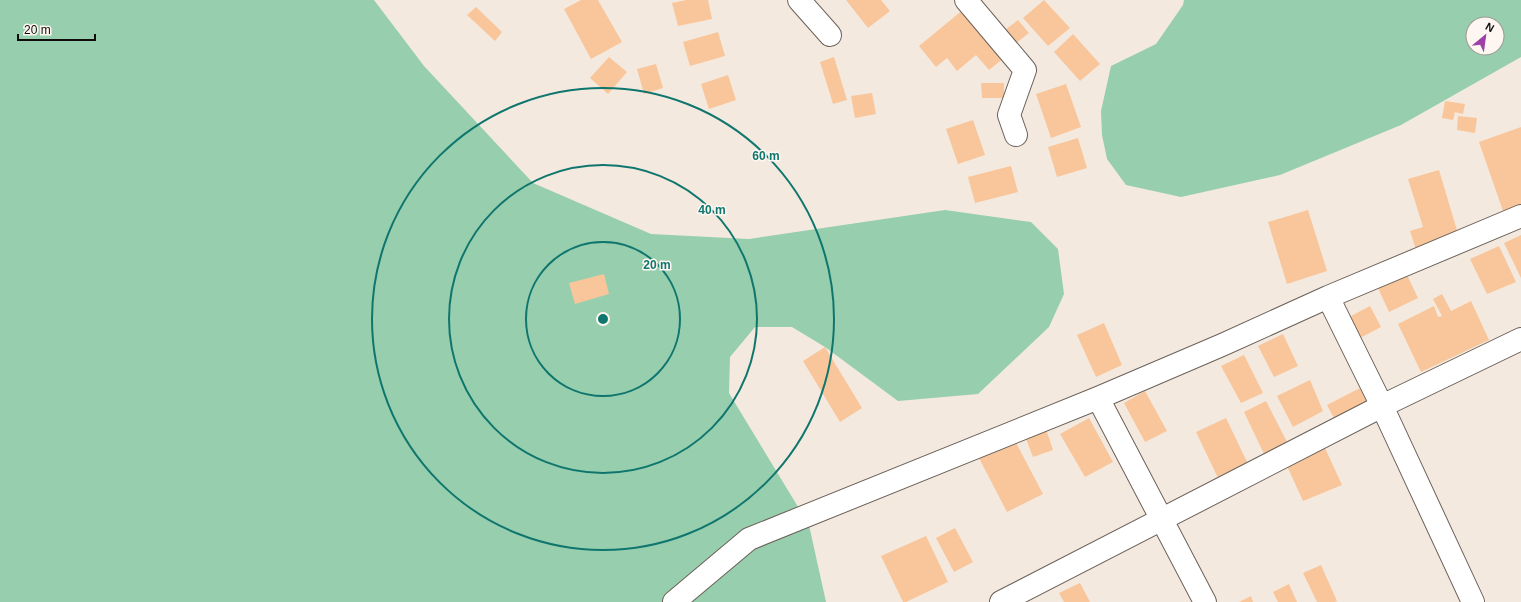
<svg xmlns="http://www.w3.org/2000/svg" width="1521" height="602" font-family="Helvetica,sans-serif">
	<style>
		.green { fill: #97ceae; fill-rule: evenodd }
		.building { fill: #f8c69a }
		.lines { fill: none; stroke-linecap: round; stroke-linejoin: round }
		.street-casing { stroke: #6b6159; stroke-width: 24 }
		.street { stroke: #fff; stroke-width: 22 }
		.ring { fill: none; stroke: #0f766e; stroke-width: 2 }
		.centre { fill: #0f766e; stroke: #fef7f1; stroke-width: 2 }
		.ring-label { font-size: 12px; text-anchor: middle; font-weight: bold; fill: #0f766e; stroke: #fef7f1; stroke-width: 3; stroke-linejoin: round; paint-order: stroke }
	</style>
	<rect width="100%" height="100%" fill="#f4e9df"/>
	<path class="green" d="M0 0H374L424 66 533 183 651 234 749 239 945 210 1031 222 1058 249 1064 294 1049 327 978 394 898 401 825 347 792 327H755L730 357 729 393 809 525 826 602H0Z
		M1184 0H1521V57L1401 125 1280 175 1181 197 1126 185 1107 159 1102 135 1101 111 1111 66 1156 44 1183 5ZM1473 24H1497V48H1473Z"/>
	<path class="building" d="M581 0H598L622 42 591 59 564 9Z
		M686 0H708L712 19 678 26 672 3Z
		M846 0H881L890 11 868 28Z
		M1044 0 1070 28 1048 46 1023 18Z
		M476 7 502 32 495 41 467 15Z
		M964 9 1005 57 989 70 976 55 957 71 947 58 936 67 919 46Z
		M1018 20 1029 33 1016 43 1005 30Z
		M718 32 725 56 690 66 683 42Z
		M1073 34 1100 64 1080 81 1054 52Z
		M609 57 627 72 608 94 590 78Z
		M834 57 847 100 833 104 820 62Z
		M656 64 663 88 644 94 637 69Z
		M728 75 736 100 709 109 701 84Z
		M981 83H1004V98H982Z
		M1066 84 1081 127 1051 138 1036 94Z
		M872 93 876 114 855 118 851 96Z
		M1445 101 1465 104 1463 114 1455 112 1453 120 1442 118Z
		M1458 116 1477 118 1475 133 1457 130Z
		M973 120 985 155 958 164 946 129Z
		M1521 127V204L1503 211 1479 142Z
		M1078 138 1087 168 1057 177 1048 147Z
		M1011 166 1018 192 975 203 968 177Z
		M1439 170 1459 237 1416 250 1410 231 1423 227 1408 179Z
		M1308 210 1327 271 1287 284 1268 222Z
		M1521 235V278L1504 243Z
		M1499 246 1516 282 1487 294 1470 259Z
		M604 274 609 294 575 304 569 283Z
		M1407 275 1418 298 1389 312 1378 288Z
		M1442 294 1451 311 1471 301 1489 340 1421 372 1398 324 1434 306 1438 317 1442 316 1433 299Z
		M1370 306 1381 327 1360 338 1349 317Z
		M1104 323 1122 365 1096 377 1077 335Z
		M1283 334 1298 366 1274 377 1258 346Z
		M825 347 862 408 840 422 803 361Z
		M1244 355 1263 393 1241 403 1221 366Z
		M1310 380 1323 411 1293 427 1277 396Z
		M1360 388 1368 402 1335 420 1327 405Z
		M1145 391 1167 431 1145 442 1124 403Z
		M1266 401 1287 442 1264 454 1244 412Z
		M1089 418 1113 462 1085 477 1060 434Z
		M1226 418 1248 464 1218 478 1196 432Z
		M1046 429 1053 450 1033 457 1025 436Z
		M1014 439 1043 494 1007 512 979 458Z
		M1325 448 1342 485 1303 501 1287 466Z
		M955 528 973 562 954 572 936 538Z
		M926 536 948 582 906 602H903L881 556Z
		M1321 565 1337 601 1335 602H1317L1303 573Z
		M1080 583 1090 602H1064L1059 593Z
		M1289 584 1297 602H1278L1273 592Z
		M1251 596 1253 602H1239Z"/>
	<g class="lines">
		<g class="street-casing">
			<path id="street" d="M799 0 830 35
				M966 0 1025 70 1009 115 1016 135
				M1328 297 1382 406 1473 602
				M1098 398 1205 602
				M674 602 749 539 1098 398 1222 345 1328 297 1521 216
				M1001 602 1382 406 1521 339"/>
		</g>
		<use href="#street" class="street"/>
	</g>
	<g class="ring">
		<circle cx="603" cy="319" r="77"/>
		<circle cx="603" cy="319" r="154"/>
		<circle cx="603" cy="319" r="231"/>
	</g>
	<circle cx="603" cy="319" r="6" class="centre"/>
	<g class="ring-label">
		<text x="766" y="160">60 m</text>
		<text x="712" y="214">40 m</text>
		<text x="657" y="269">20 m</text>
	</g>
	<g transform="translate(1485 36) rotate(29)"><circle r="19" fill="#fef7f1" stroke="#9e9994"/>
	<path d="M0-3L7 15L0 10L-7 15Z" fill="#9f40a9"/>
	<text y="-6" font-size="11" font-weight="bold" text-anchor="middle" fill="#0f0c09">N</text>
	</g>
	<path d="M18 34v6h77v-6" fill="none" stroke="#0f0c09" stroke-width="2"/>
	<text x="24" y="34" font-size="12" fill="#0f0c09" stroke="#fef7f1" stroke-width="3" paint-order="stroke">20 m</text>
</svg>
